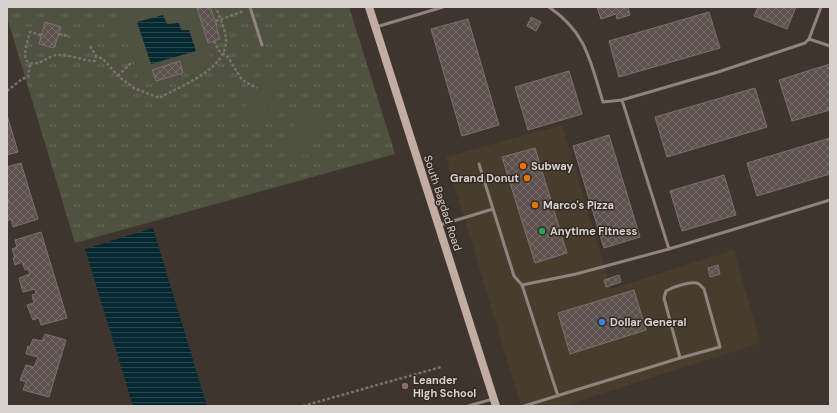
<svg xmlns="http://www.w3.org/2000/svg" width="837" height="413" font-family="'DM Sans',sans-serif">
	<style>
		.commercial { fill: #483d2d }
		.grass { fill: url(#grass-tufts) }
		.garden { fill: #4f5240 }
		.water { fill: url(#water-rules) }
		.building { fill: url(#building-cross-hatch); stroke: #7d706c }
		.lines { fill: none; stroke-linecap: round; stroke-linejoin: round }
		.path { stroke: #78706a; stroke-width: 2.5; stroke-dasharray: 3 2; stroke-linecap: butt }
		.lane { stroke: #90827d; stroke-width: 3 }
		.secondary { stroke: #c2aca4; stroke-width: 8 }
		.food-dot { fill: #e8710a; stroke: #342b25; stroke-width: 1.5 }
		.leisure-dot { fill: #2e9e5b; stroke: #342b25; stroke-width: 1.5 }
		.shop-dot { fill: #3f7fe0; stroke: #342b25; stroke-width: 1.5 }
		.education-dot { fill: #8d6e63; stroke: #342b25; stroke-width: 1.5 }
		.labels { text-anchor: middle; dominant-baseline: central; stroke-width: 3; stroke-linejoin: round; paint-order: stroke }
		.poi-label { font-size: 11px; font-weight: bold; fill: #d7d1cd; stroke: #342b25; text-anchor: start }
		.street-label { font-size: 11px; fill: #d7d1cd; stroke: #342b25 }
	</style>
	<defs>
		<pattern id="grass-tufts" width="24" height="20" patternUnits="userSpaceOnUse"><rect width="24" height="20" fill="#4f5240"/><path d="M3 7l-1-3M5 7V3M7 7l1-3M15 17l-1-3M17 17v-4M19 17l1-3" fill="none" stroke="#686a5a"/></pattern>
		<pattern id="water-rules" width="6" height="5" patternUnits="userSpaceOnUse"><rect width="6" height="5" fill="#062831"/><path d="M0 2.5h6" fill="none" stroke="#2a464e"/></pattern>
		<pattern id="building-cross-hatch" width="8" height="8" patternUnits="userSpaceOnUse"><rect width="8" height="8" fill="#5e524e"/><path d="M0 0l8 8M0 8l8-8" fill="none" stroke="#746a66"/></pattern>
	</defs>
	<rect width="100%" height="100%" fill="#3f352f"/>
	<path class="commercial" d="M562 125 611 289 734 250 760 343 563 406H521L446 157Z"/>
	<path class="grass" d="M7 7H349L395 154 75 243 7 17Z"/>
	<path class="garden" d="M147 7H210L217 25 216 26 220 39 208 43 206 38 203 39 212 63 141 86 119 16Z
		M266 72 284 83 263 121 244 110Z
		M306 106 328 119 306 157 284 143Z"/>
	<path class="water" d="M163 15 167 24 179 23 181 30H189L196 51 151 64 137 22Z
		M153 228 207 406H133L85 249Z"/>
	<path class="building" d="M210 7 217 25 216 26 220 39 208 43 197 8Z
		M597 7H628L630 15 617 19 616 14 601 19Z
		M758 7H796L787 29 754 16Z
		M709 12 720 48 619 77 609 41Z
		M531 17 541 22 536 31 527 26Z
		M468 19 499 125 462 136 431 29Z
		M45 22 61 27 54 48 39 44Z
		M180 61 183 73 156 81 152 70Z
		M830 64V110L792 121 779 80Z
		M569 71 582 114 528 130 515 87Z
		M755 88 767 127 667 157 655 117Z
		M7 115 18 152 7 155Z
		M609 135 640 237 604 248 573 146Z
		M830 138V174L757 196 747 163Z
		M535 148 567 253 535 263 502 157Z
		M21 163 38 219 13 227 11 219 7 221V204L9 203 7 196V167Z
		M724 175 736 215 682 231 670 191Z
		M41 232 67 318 41 325 39 318 33 320 27 305 34 303 32 295 36 294 35 289 23 292 19 278 30 274 28 269 25 270 22 262 15 265 13 258H15L12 249 17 247 15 240Z
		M718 265 720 274 710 277 708 268Z
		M619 275 621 282 606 287 604 280Z
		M634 290 646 330 570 354 558 313Z
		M45 334 66 340 49 397 23 390 26 382 20 380 26 365 34 367 38 357 26 354 28 346 30 347 33 339 42 341Z"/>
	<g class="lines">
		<path class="path" d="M216 21 244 11
			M59 34 70 37
			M41 35 30 32C27 44 16 72 43 61 47 59 52 55 57 55 67 54 80 59 91 61H95L96 56
			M214 41 218 50 228 57 242 80 257 88
			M90 46 96 56 103 59 118 76 134 88 159 98C181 86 227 69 226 40 226 31 219 16 216 7
			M118 76 130 64 134 63
			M7 91 22 79 28 77 30 63
			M303 406 441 367"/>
		<path class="lane" d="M250 7 262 45
			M549 7C587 33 590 61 603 102L622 100 669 249 830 200
			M821 7 809 39 830 46
			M376 27 443 7
			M622 100 718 72 805 43 809 39
			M479 164 493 209
			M440 225 493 209 514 276 522 285 558 396
			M522 285 576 274 669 249
			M468 406 493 399
			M524 406 680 358 720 347 704 289C703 288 700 285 699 284 692 280 673 287 666 291L664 298 680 358"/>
		<path class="secondary" d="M369 7 496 406"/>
	</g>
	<g class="food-dot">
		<circle cx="523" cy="166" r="4"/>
		<circle cx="527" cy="178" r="4"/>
		<circle cx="535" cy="205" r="4"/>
	</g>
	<circle class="leisure-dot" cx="542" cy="231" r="4"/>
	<circle class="shop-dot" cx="602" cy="322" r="4"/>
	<circle class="education-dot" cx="405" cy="386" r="4"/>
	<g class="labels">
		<g class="poi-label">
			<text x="531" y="166">Subway</text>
			<text x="519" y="178" text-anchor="end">Grand Donut</text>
			<text x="543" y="205">Marco's Pizza</text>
			<text x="550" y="231">Anytime Fitness</text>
			<text x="610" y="322">Dollar General</text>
			<text x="413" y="380">Leander<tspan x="413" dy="13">High School</tspan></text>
		</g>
		<g class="street-label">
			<text transform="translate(443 203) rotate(72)">South Bagdad Road</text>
		</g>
	</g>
	<rect width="837" height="413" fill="none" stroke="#d7d1cd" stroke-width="16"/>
</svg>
